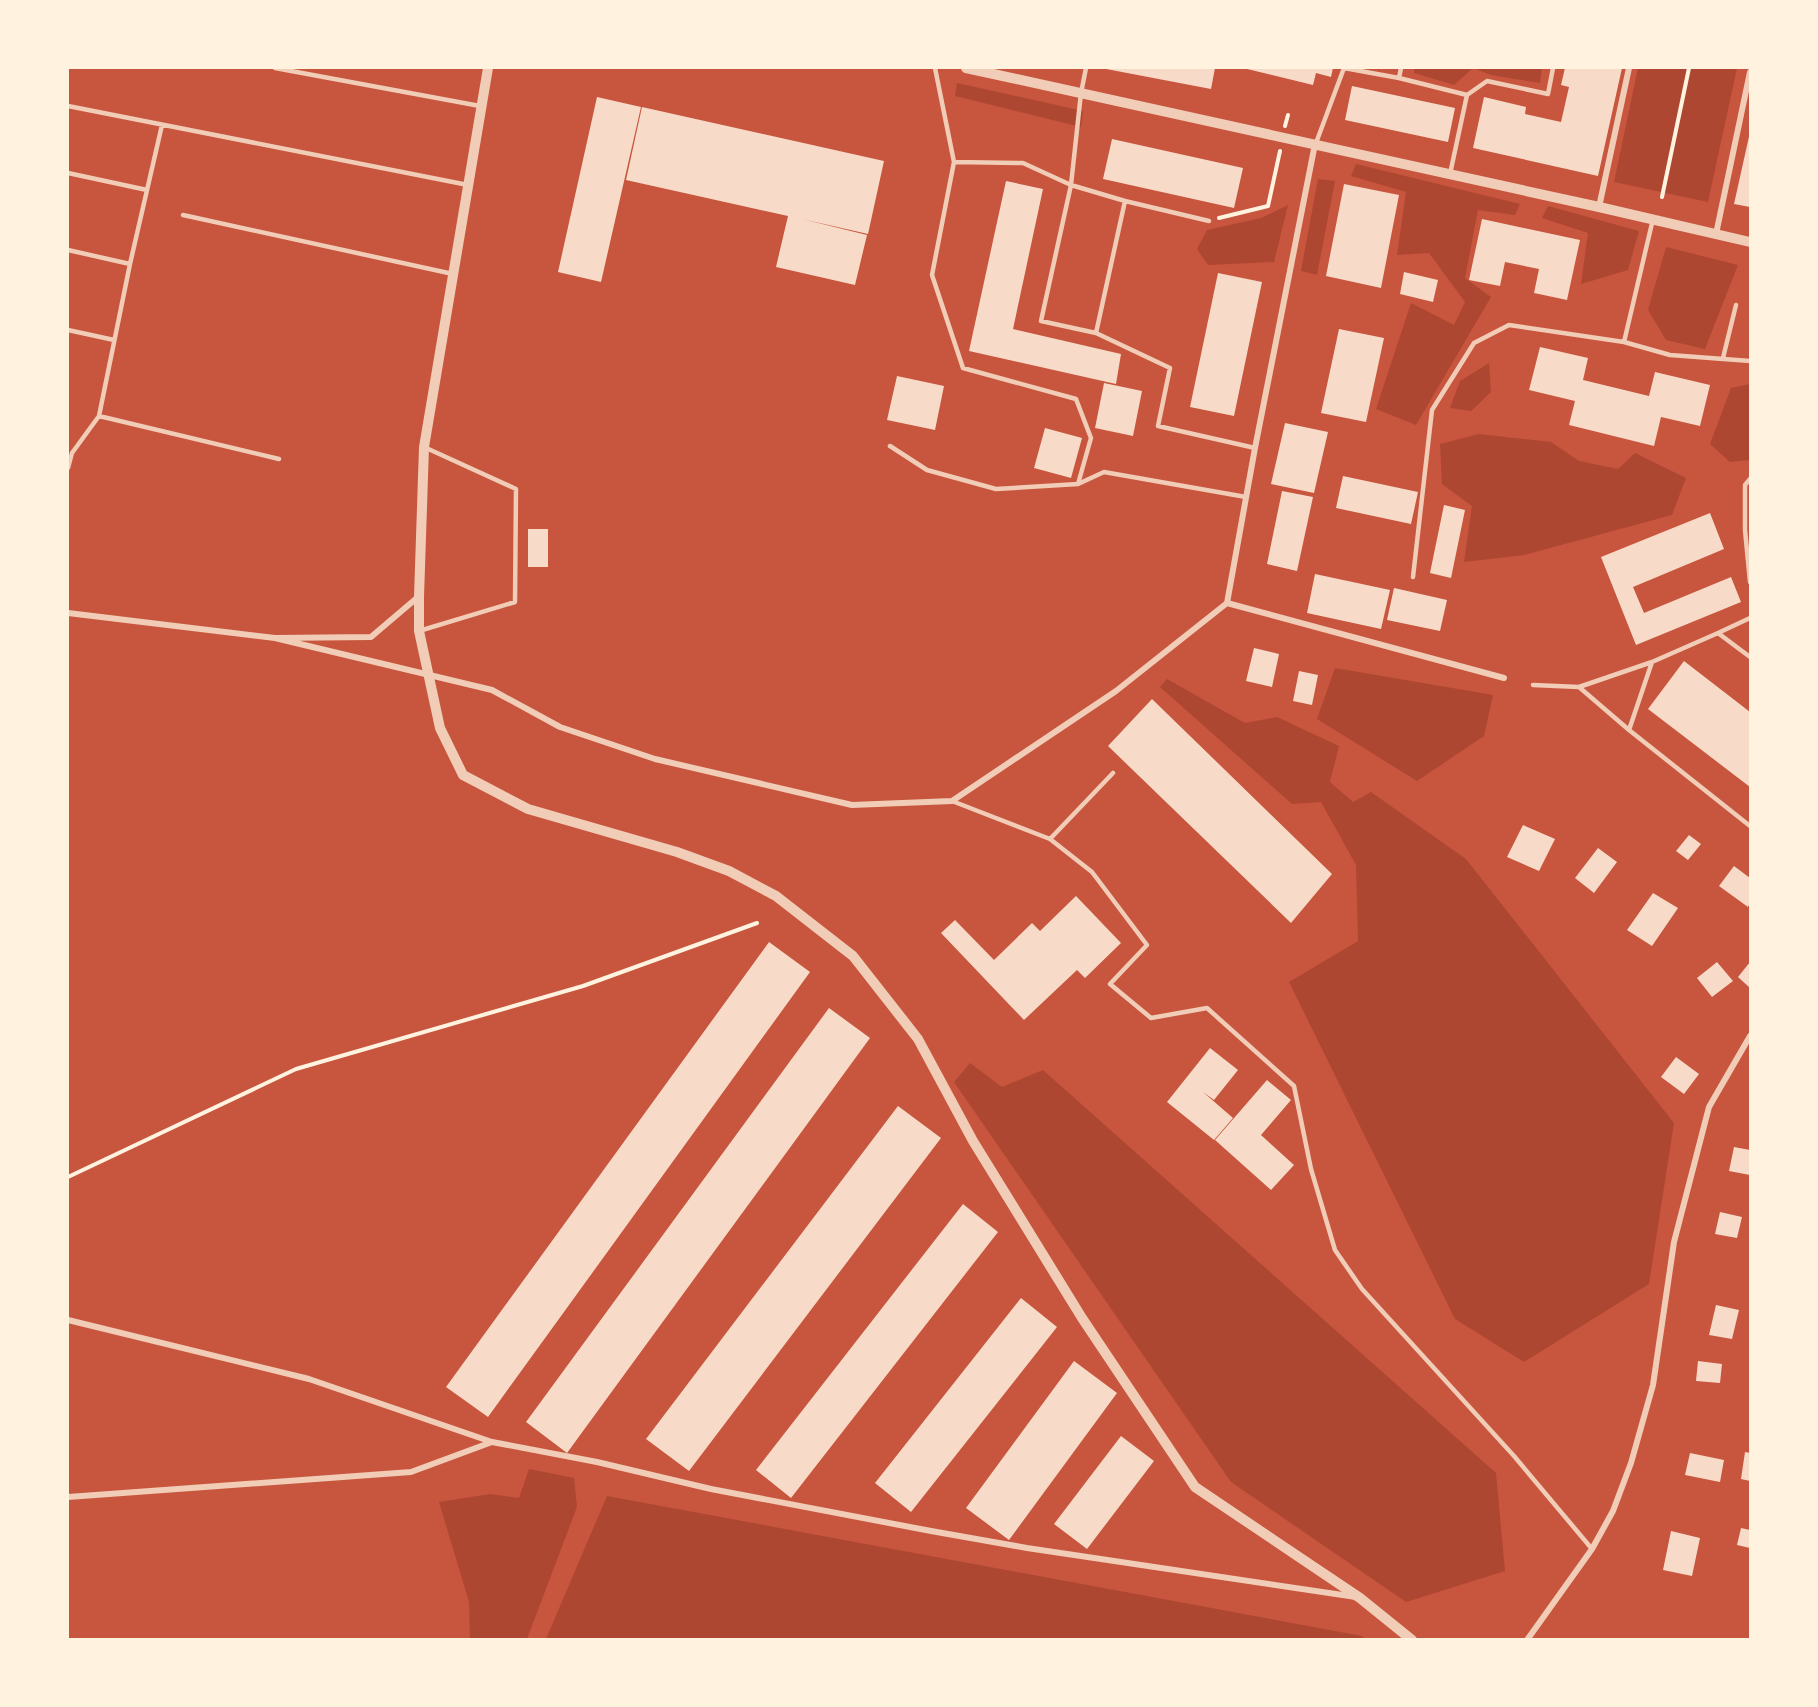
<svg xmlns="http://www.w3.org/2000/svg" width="1818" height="1707" font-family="Ubuntu,sans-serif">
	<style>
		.green { fill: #ae4732 }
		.building { fill: #f7dbc8 }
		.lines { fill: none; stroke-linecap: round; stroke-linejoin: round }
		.path { stroke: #fff3e0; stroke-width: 4 }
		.service { stroke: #f1ccb7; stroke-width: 4.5 }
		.minor { stroke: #f1ccb7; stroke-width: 6 }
		.tertiary { stroke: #f1ccb7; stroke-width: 10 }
	</style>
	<rect width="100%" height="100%" fill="#c8553d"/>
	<path class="green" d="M1414 68H1542L1540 83 1491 75 1473 68 1454 85 1414 73Z
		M1638 68H1737L1708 202 1614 182Z
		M957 83 1083 111 1081 127 955 96Z
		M1356 164 1520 204 1515 215 1478 210 1465 278 1491 297 1416 425 1376 409 1411 303 1454 325 1465 302 1429 253 1397 255 1406 192 1351 176Z
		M1318 179 1335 181 1317 275 1301 271Z
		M1288 205 1274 262 1208 265 1197 249 1207 230 1261 218Z
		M1548 206 1639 231 1628 270 1581 284 1588 233 1542 218Z
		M1666 247 1738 265 1705 349 1666 340 1648 310Z
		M1489 363 1491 392 1471 411 1450 408 1460 381Z
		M1750 384V460L1730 462 1710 444 1731 388Z
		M1479 434 1551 442 1579 461 1618 469 1635 453 1686 478 1672 515 1524 555 1464 562 1472 506 1442 484 1440 444Z
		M1335 668 1493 695 1484 736 1417 781 1317 719Z
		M1167 679 1245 723 1277 717 1339 746 1330 782 1353 802 1371 792 1466 859 1674 1123 1649 1284 1524 1362 1455 1319 1289 982 1358 941 1356 865 1321 802 1292 804 1160 687Z
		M970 1063 1002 1087 1043 1070 1496 1473 1505 1571 1406 1602 1231 1482 954 1082Z
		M529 1469 574 1478 577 1507 527 1639H470L469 1602 439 1502 490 1494 519 1498Z
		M607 1496 1362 1636 1365 1639H546Z"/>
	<path class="building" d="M1101 68H1215L1211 89Z
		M1243 68H1333L1331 77 1316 73 1313 85Z
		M1565 68H1622L1598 176 1473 148 1484 97 1526 107 1525 114 1561 122 1569 87 1561 85Z
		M1352 86 1455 108 1448 142 1345 120Z
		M597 97 641 107 601 282 558 272Z
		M642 107 884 161 868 234 802 219 867 235 855 285 776 267 788 216 626 180Z
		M1750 132V207L1734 204Z
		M1112 139 1243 168 1234 208 1103 179Z
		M1006 181 1043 189 1013 329 1121 354 1116 384 969 351Z
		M1344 184 1399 195 1381 288 1326 276Z
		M1482 219 1580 240 1567 300 1534 293 1539 269 1505 262 1500 286 1469 280Z
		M1404 272 1438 280 1433 302 1400 294Z
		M1218 273 1262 282 1234 416 1190 407Z
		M1339 329 1384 338 1366 422 1321 413Z
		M1540 347 1588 358 1583 380 1649 396 1655 372 1710 385 1700 426 1661 417 1654 446 1569 425 1575 401 1529 390Z
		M897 376 944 386 935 430 887 420Z
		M1104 383 1142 391 1133 436 1095 428Z
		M1285 423 1328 432 1314 493 1271 484Z
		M1045 428 1082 438 1071 478 1034 468Z
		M1343 476 1418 492 1411 524 1336 508Z
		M1282 491 1313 497 1297 571 1267 564Z
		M1444 505 1465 510 1451 578 1430 573Z
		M1710 513 1724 549 1633 587 1644 613 1731 577 1741 602 1636 645 1601 557Z
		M528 529H548V567H528Z
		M1315 574 1390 590 1381 629 1307 613Z
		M1394 588 1447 600 1440 631 1387 620Z
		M1254 648 1279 654 1272 687 1246 681Z
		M1684 661 1750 712V787L1648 709Z
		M1299 671 1318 675 1312 705 1293 701Z
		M1152 699 1332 874 1291 923 1108 746Z
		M1523 825 1555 839 1539 871 1507 857Z
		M1689 835 1701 844 1688 860 1676 851Z
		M1598 848 1617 862 1594 893 1575 878Z
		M1734 866 1750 878V903L1748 907 1719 886Z
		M1653 893 1678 908 1652 946 1627 930Z
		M1076 896 1121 943 1085 978 1077 970 1024 1020 941 933 955 920 994 960 1032 923 1040 931Z
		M769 942 810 972 488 1417 446 1387Z
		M1717 962 1733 981 1712 997 1697 978Z
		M1750 962V988L1738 977Z
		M829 1008 870 1038 567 1453 526 1422Z
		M1210 1048 1238 1070 1214 1100 1203 1092 1233 1118 1214 1140 1167 1102Z
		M1676 1057 1699 1074 1684 1094 1661 1077Z
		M1267 1080 1291 1100 1261 1135 1294 1165 1271 1190 1215 1140Z
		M898 1106 941 1138 689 1471 646 1439Z
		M1734 1147 1750 1150V1175L1729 1171Z
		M963 1204 998 1232 791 1498 756 1470Z
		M1720 1212 1742 1217 1737 1238 1715 1234Z
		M1021 1298 1057 1327 911 1512 875 1483Z
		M1716 1305 1739 1310 1732 1339 1709 1335Z
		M1074 1361 1117 1393 1009 1540 966 1508Z
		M1698 1361 1722 1364 1720 1383 1696 1381Z
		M1121 1436 1154 1461 1087 1549 1054 1524Z
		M1745 1452 1750 1453V1481L1741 1479Z
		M1690 1453 1724 1460 1720 1482 1685 1475Z
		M1741 1528 1750 1530V1548L1737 1545Z
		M1671 1531 1700 1538 1692 1576 1663 1570Z"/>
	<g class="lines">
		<path class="path" d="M1285 126 1288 115
			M1662 197 1689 68
			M1219 218 1268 206 1280 151
			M68 1177 296 1069 583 986 757 923"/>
		<path class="service" d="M275 68 480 106
			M935 68 954 162 932 275 963 368 1076 399 1091 438 1078 484
			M1086 68 1081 93 1071 185 1125 201 1209 221
			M1399 78 1467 95 1487 81 1548 94 1553 68
			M68 106 468 185
			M1316 143 1344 68 1399 78 1401 68
			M954 162 1023 163 1071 185 1041 321 1096 333 1170 368 1158 426 1255 448
			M68 173 147 190
			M1450 174 1467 95
			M183 215 453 274
			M68 250 130 264
			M68 330 114 340
			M1096 333 1125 201
			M1624 342 1670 355 1750 361
			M1723 358 1736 305
			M99 416 279 459
			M890 446 927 470 996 489 1078 484 1104 472 1246 497
			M68 468 72 453 99 416 130 264 162 125
			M1750 479 1745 485V530L1750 582
			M1413 577 1432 410 1474 343 1509 325 1624 342 1653 219
			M419 631 515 602 516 489 424 447
			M1718 633 1750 618
			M1652 662 1629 730 1579 687 1652 662 1718 633 1750 657
			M1533 685 1579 687
			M1629 730 1750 826
			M952 801 1050 839 1092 872 1147 945 1110 984 1151 1018 1207 1008 1294 1086 1311 1169 1335 1250 1362 1289 1514 1456 1592 1549
			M1050 839 1113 773"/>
		<path class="minor" d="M1599 207 1629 68
			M1716 234 1750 72
			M1227 603 1255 448 1315 144
			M1227 603 1504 678
			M68 613 275 638 371 637 418 597
			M275 638 492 690 560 727 655 759 852 805 952 801 1116 691 1227 603
			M68 1320 309 1379 492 1442 597 1462 711 1489 931 1531 1027 1548 1356 1597
			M68 1497 411 1472 492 1442
			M1527 1640 1592 1549 1613 1511 1631 1463 1653 1385 1674 1242 1709 1107 1750 1036"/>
		<path class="tertiary" d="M488 68 424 447 419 597V631L440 728 463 775 528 809 677 852 729 871 776 896 853 956 918 1039 973 1141 1082 1318 1195 1487 1360 1598 1412 1640
			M966 68 1599 207 1750 242"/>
	</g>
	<rect width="1818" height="1707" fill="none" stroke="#fff3e0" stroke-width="138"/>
</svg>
